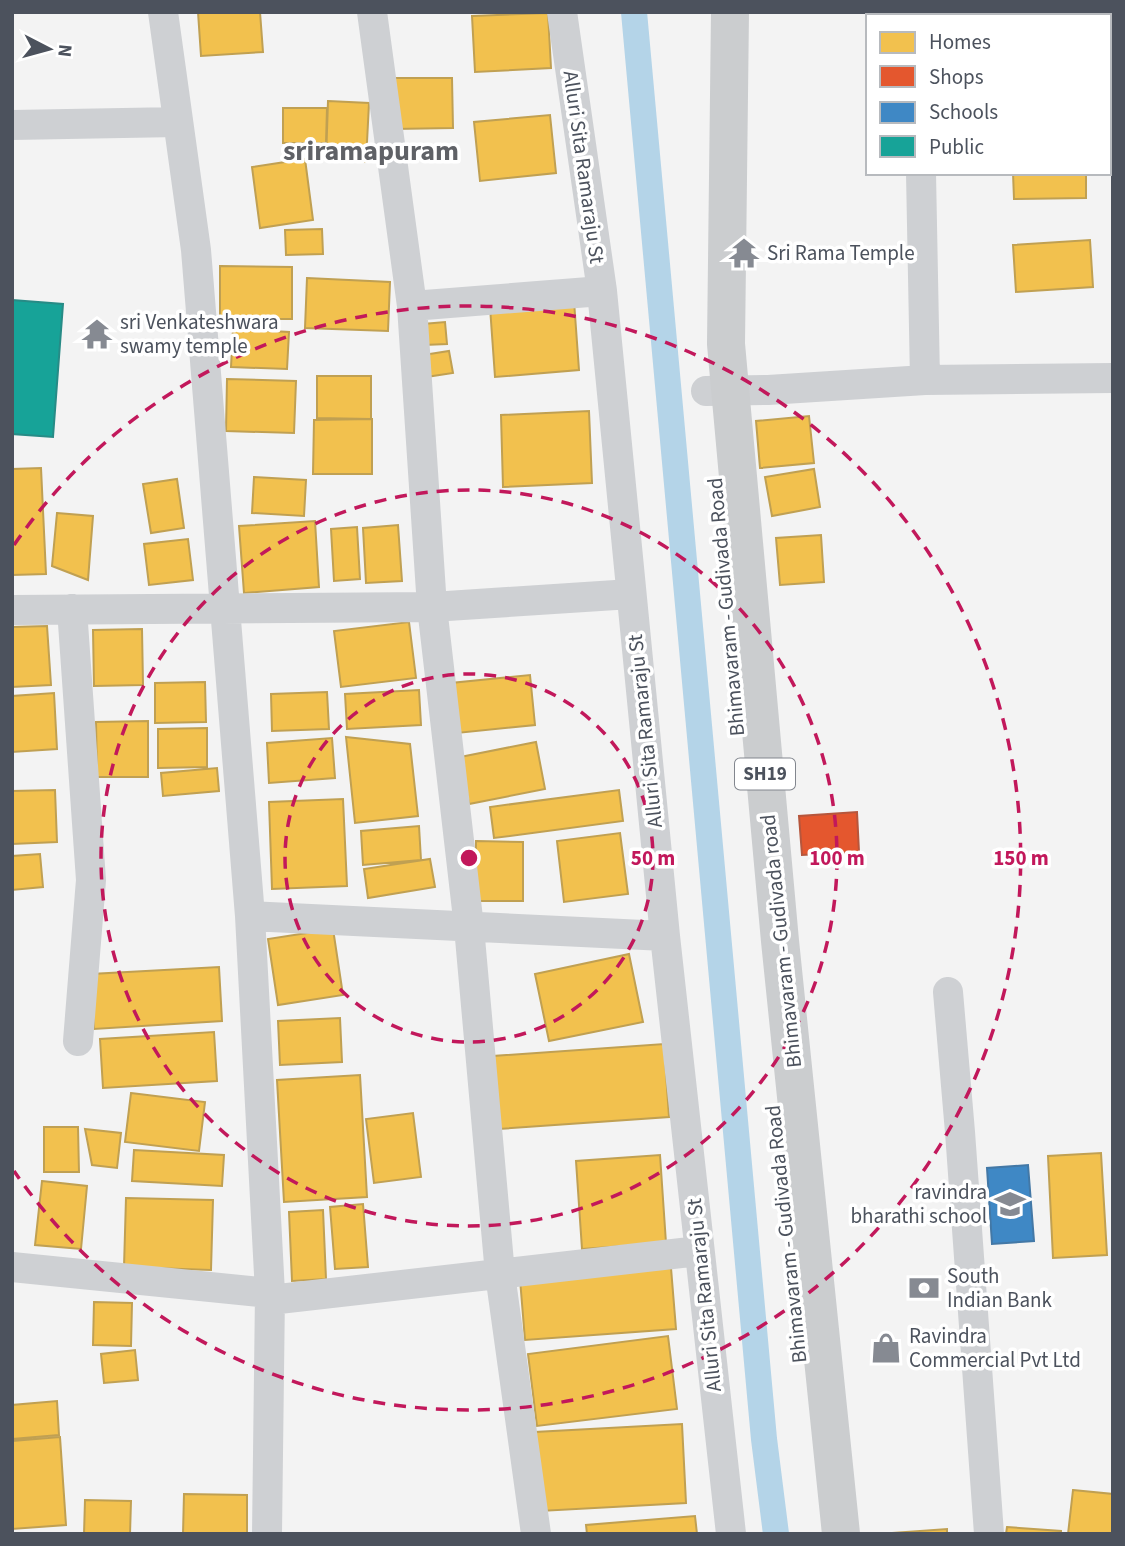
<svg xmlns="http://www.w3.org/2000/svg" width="1125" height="1546" font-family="'Source Sans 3',sans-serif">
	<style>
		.homes { fill: #f2c14e; stroke: #c0a052; stroke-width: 2 }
		.shops { fill: #e4572e; stroke: #b6563c; stroke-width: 2 }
		.schools { fill: #3f88c5; stroke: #4378a6; stroke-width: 2 }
		.public { fill: #17a398; stroke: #278b86; stroke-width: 2 }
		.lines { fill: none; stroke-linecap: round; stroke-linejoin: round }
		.canal { stroke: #b4d4e8; stroke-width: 26 }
		.minor { stroke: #ced0d3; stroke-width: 30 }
		.primary { stroke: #cbcdcf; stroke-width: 38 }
		.ring { fill: none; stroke: #c2185b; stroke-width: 3.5; stroke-dasharray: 12 9 }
		.labels { text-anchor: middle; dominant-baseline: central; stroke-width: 7; stroke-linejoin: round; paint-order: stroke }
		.shield { fill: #fff; stroke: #82868e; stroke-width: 2 }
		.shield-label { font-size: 19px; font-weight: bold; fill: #4c525d }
		.street-label { font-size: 21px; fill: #4c525d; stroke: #fff }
		.poi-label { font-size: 21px; fill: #4c525d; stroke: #fff; text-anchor: start }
		.district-label { font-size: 28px; font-weight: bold; fill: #5f6166; stroke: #fff }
		.centre { fill: #c2185b; stroke: #fff; stroke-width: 3.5 }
		.ring-label { font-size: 21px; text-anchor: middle; font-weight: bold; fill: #c2185b; stroke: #fff; stroke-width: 7; stroke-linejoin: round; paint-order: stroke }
	</style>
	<rect width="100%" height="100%" fill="#f3f3f3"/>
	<path class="homes" d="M198 12H260L263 52 201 56Z
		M548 13 551 68 475 72 472 16Z
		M394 78H452L453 128 394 129Z
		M328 101 369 103 366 162 326 160Z
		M283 108H327L326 143H283Z
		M550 115 556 173 480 181 474 122Z
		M305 159 313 220 260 228 252 167Z
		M1013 173H1086V198L1014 199Z
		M322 229 323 254 286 255 285 230Z
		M1090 240 1093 287 1016 292 1013 245Z
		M220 266 292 267V319H220Z
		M307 278 390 282 388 331 305 328Z
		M574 301 579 370 495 377 490 307Z
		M445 322 447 344 424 345 423 324Z
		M233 329 289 332 287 369 231 367Z
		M449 351 453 373 426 377 423 355Z
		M317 376H371V419L317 418Z
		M227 379 296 381 294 433 226 431Z
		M589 411 592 483 503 487 501 415Z
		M809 416 814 463 760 468 756 421Z
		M372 419V474H313L314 420Z
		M41 468 46 574 12 575V469Z
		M814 469 820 507 772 516 765 477Z
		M254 477 306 480 304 516 252 513Z
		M177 479 184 528 151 533 143 484Z
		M57 513 93 516 88 580 52 566Z
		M315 521 319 587 244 593 239 526Z
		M398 525 402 581 366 583 363 528Z
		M357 527 360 579 334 581 331 529Z
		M821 535 824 582 780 585 776 538Z
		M188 539 193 580 149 585 144 544Z
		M409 622 416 678 341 687 334 631Z
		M47 626 51 685 12 687V627Z
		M142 629 143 685 94 686 93 630Z
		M530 675 535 725 457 733 451 683Z
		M205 682 206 722 155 723V683Z
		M419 690 421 725 347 729 345 694Z
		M327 692 329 729 272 731 271 694Z
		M54 693 57 749 12 752V696Z
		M148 721V777H97L96 722Z
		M207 728V767L158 768V729Z
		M346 737 410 744 418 816 355 823Z
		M332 738 335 778 269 783 267 743Z
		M536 742 545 789 469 804 460 757Z
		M217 768 219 791 163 796 161 773Z
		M55 790 57 842 12 844V791Z
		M619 790 623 821 494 838 490 807Z
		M343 799 347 886 272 889 269 802Z
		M419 826 421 860 363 865 361 831Z
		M620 833 628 894 564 902 557 841Z
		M476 841 523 842V901H475Z
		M40 854 43 887 12 890V856Z
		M430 859 435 887 368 898 364 869Z
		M333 929 343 995 278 1005 268 939Z
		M629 954 643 1022 549 1041 535 974Z
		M219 967 222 1021 94 1029 91 974Z
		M340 1018 342 1062 280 1065 278 1021Z
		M214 1032 217 1081 103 1088 100 1039Z
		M664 1044 669 1117 499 1129 493 1056Z
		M360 1075 367 1197 284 1202 277 1080Z
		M131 1093 205 1102 199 1151 125 1142Z
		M413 1113 421 1177 374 1183 366 1119Z
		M44 1127H78L79 1172H44Z
		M85 1129 121 1133 117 1168 92 1165Z
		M134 1150 224 1155 222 1186 132 1181Z
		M1101 1153 1107 1255 1053 1258 1048 1156Z
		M660 1155 666 1243 582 1249 576 1161Z
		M42 1181 87 1186 81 1249 35 1245Z
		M126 1198 213 1200 211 1270 124 1267Z
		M363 1204 368 1267 335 1269 330 1207Z
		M323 1210 326 1279 292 1281 289 1212Z
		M671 1268 676 1329 525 1340 520 1279Z
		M94 1302 132 1303 131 1346 93 1345Z
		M668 1336 677 1409 537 1426 528 1354Z
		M135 1350 138 1380 104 1383 101 1354Z
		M57 1401 59 1435 12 1439V1405Z
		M682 1424 686 1503 540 1511 535 1432Z
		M60 1437 66 1525 12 1529V1441Z
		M1073 1490 1113 1494V1534H1068Z
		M184 1494 247 1495V1534H183Z
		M85 1500 131 1501 130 1534H84Z
		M695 1516 697 1534H587L586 1525Z
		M1007 1527 1061 1531V1534H1006Z
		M947 1529V1534L892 1533Z"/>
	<path class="shops" d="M857 812 859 852 802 855 799 816Z"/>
	<path class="schools" d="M1028 1165 1034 1241 992 1244 987 1168Z"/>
	<path class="public" d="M12 300 63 304 53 437 12 434Z"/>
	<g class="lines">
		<path class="canal" d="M634 12 764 1439 776 1534"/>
		<path class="minor" d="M372 12 412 306 432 607 469 927 500 1274 536 1534
			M562 12 602 291 665 936 731 1534
			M917 12V16
			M12 125 178 122
			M921 173 925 380
			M412 306 602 291
			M706 391 768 390 925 380 1113 378
			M72 609 91 880 78 1041
			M12 610 432 607 631 594
			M250 916 665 936
			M948 992 960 1132 989 1534
			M12 1267 270 1293 250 916 196 250 163 12
			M270 1300 699 1251
			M267 1534 270 1293"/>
		<path class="primary" d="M730 12 726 344 780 941 841 1534"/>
	</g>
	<g class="ring">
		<circle cx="469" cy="858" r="184"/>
		<circle cx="469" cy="858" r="368"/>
		<path d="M14 545A552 552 0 1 1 14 1171"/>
	</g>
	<defs>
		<g id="temple-bare" transform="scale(2.415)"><path d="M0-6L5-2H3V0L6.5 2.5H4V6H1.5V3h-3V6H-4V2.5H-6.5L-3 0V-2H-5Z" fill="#868a92" stroke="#fff" stroke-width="2.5" paint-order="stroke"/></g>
		<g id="school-bare" transform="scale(2.415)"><path d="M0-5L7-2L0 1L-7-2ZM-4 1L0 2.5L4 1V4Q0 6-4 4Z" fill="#868a92" stroke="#fff" stroke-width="2.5" paint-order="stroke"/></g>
		<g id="bank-bare" transform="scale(2.415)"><path d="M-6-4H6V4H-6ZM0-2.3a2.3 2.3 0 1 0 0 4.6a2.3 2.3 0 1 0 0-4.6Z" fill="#868a92" stroke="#fff" stroke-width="2.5" paint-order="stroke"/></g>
		<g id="shop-bare" transform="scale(2.415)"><path d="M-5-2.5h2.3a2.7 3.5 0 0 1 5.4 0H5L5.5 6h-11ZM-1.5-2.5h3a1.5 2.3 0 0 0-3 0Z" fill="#868a92" stroke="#fff" stroke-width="2.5" paint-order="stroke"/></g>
	</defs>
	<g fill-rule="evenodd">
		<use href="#temple-bare" x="744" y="253"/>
		<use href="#temple-bare" x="97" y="334"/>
		<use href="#school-bare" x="1010" y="1204"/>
		<use href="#bank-bare" x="924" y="1288"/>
		<use href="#shop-bare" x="886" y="1348"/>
	</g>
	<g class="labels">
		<rect class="shield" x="735" y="758.5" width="60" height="31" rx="5"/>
		<g class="shield-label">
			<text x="765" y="774">SH19</text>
		</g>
		<g class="street-label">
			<text transform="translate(584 167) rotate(82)">Alluri Sita Ramaraju St</text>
			<text transform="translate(726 607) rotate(-95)">Bhimavaram - Gudivada Road</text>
			<text transform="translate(645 731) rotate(-96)">Alluri Sita Ramaraju St</text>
			<text transform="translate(781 941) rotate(-96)">Bhimavaram - Gudivada road</text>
			<text transform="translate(786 1234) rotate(-96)">Bhimavaram - Gudivada Road</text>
			<text transform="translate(704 1295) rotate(-96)">Alluri Sita Ramaraju St</text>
		</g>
		<g class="poi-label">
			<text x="767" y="253">Sri Rama Temple</text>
			<text x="120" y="322">sri Venkateshwara<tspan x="120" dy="24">swamy temple</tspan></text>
			<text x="987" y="1192" text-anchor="end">ravindra<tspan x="987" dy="24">bharathi school</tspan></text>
			<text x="947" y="1276">South<tspan x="947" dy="24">Indian Bank</tspan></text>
			<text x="909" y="1336">Ravindra<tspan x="909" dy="24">Commercial Pvt Ltd</tspan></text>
		</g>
		<g class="district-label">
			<text x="371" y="151">sriramapuram</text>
		</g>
	</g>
	<circle cx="469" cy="858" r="10" class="centre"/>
	<g class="ring-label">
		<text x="653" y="865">50 m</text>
		<text x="837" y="865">100 m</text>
		<text x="1021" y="865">150 m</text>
	</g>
	<rect width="1125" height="1546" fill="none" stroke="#4c525d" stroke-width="28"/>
	<rect x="866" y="14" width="245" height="161" fill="#ffffff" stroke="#b7babe" stroke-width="2"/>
	<rect x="880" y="32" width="35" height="21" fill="#f2c14e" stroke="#b7babe" stroke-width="2"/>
	<text x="929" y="49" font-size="21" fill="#4c525d">Homes</text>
	<rect x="880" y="66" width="35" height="21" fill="#e4572e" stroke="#b7babe" stroke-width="2"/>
	<text x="929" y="84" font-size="21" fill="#4c525d">Shops</text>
	<rect x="880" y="102" width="35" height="21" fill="#3f88c5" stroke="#b7babe" stroke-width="2"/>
	<text x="929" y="119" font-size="21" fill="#4c525d">Schools</text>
	<rect x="880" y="136" width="35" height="21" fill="#17a398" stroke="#b7babe" stroke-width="2"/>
	<text x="929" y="154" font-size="21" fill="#4c525d">Public</text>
	<g transform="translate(49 49) rotate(96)" stroke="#ffffff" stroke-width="5" paint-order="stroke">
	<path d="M0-5L12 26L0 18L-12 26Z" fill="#4c525d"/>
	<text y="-10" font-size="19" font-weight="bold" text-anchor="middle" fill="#4c525d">N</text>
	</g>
</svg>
